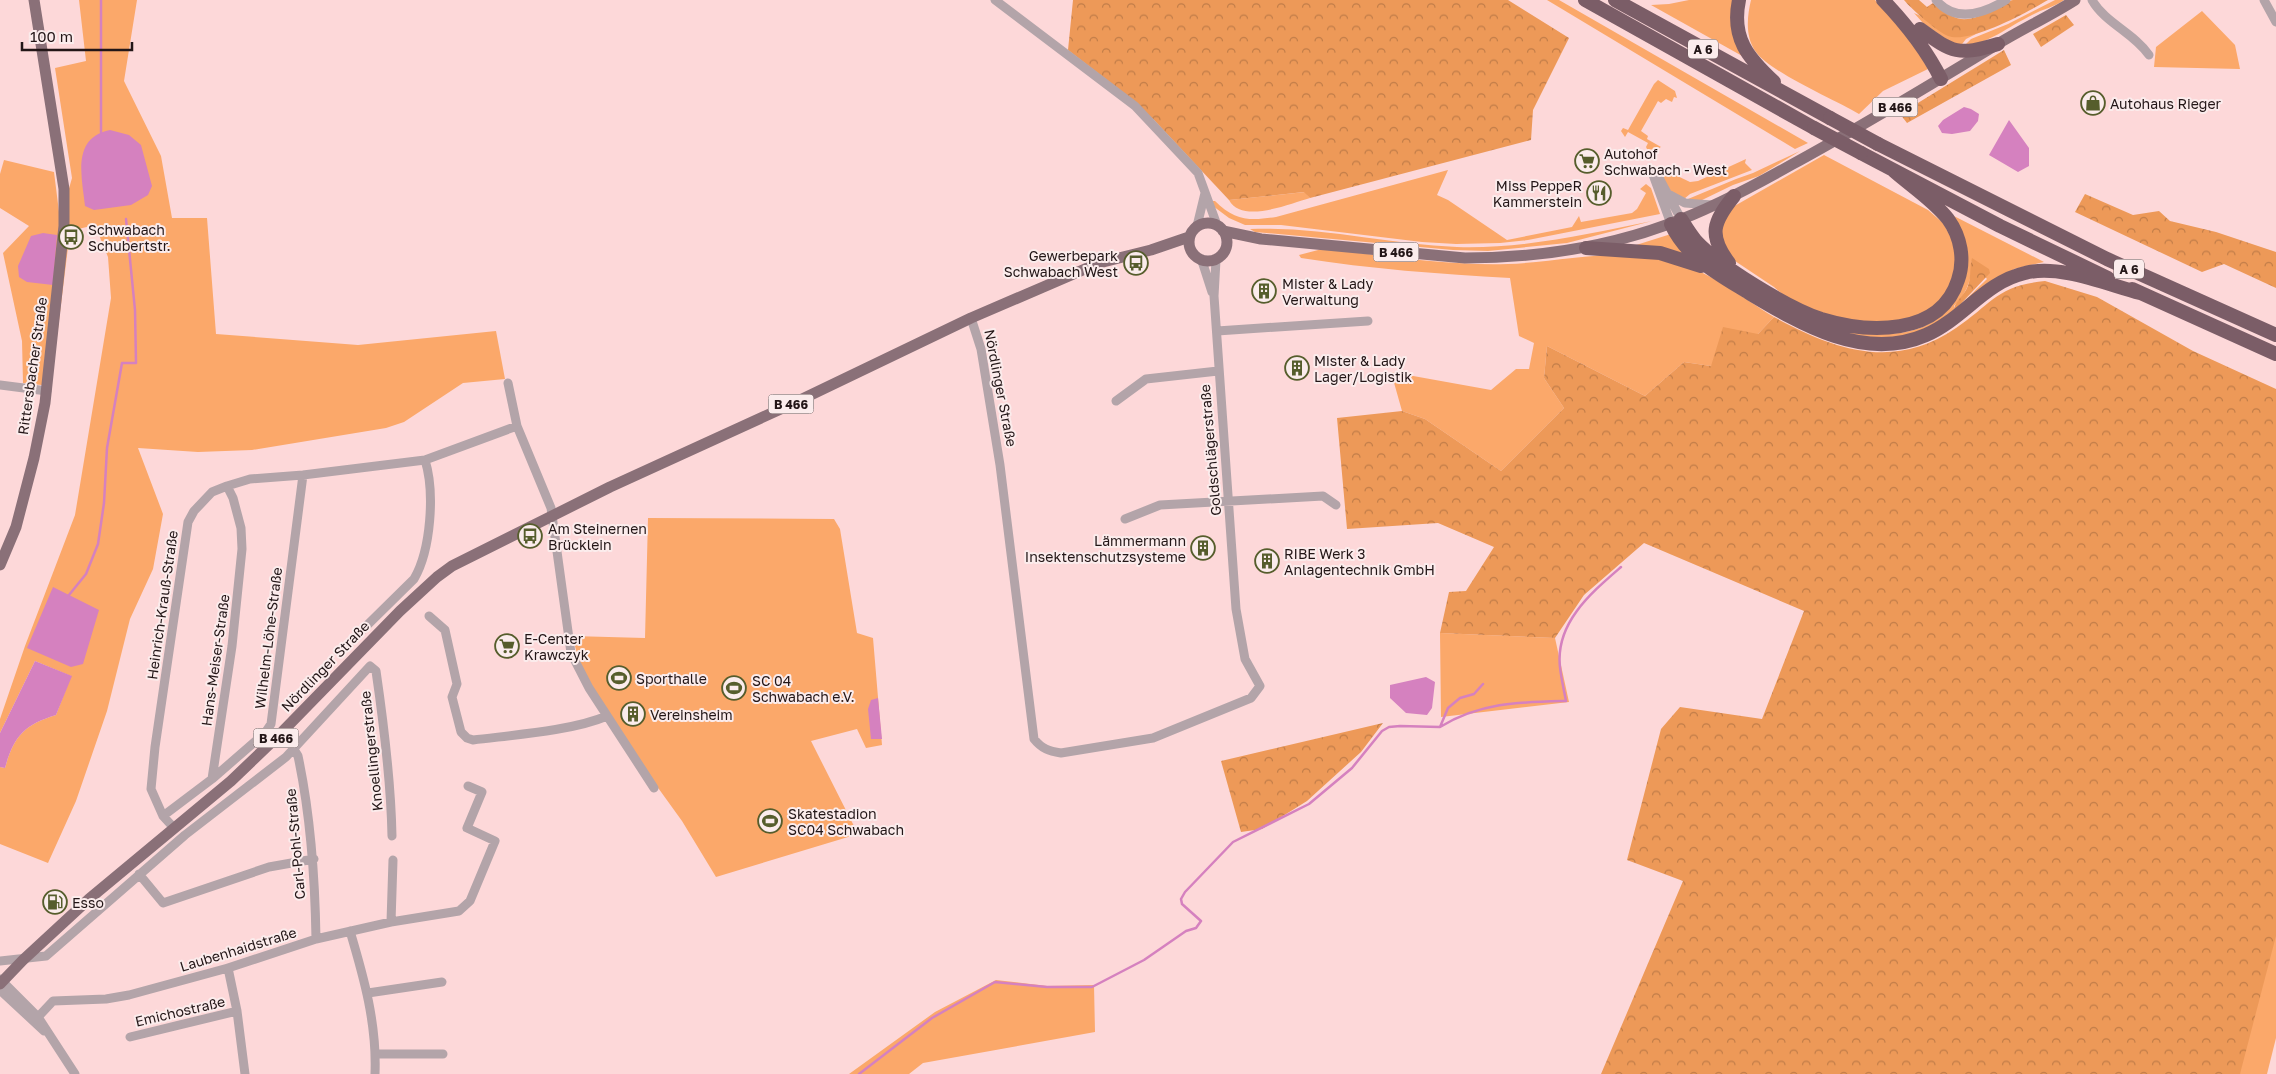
<svg xmlns="http://www.w3.org/2000/svg" width="2276" height="1074" font-family="'Golos Text',sans-serif">
	<style>
		.green { fill: #fba86a; fill-rule: evenodd }
		.forest { fill: url(#forest-crowns) }
		.water { fill: #d581bf }
		.lines { fill: none; stroke-linecap: round; stroke-linejoin: round }
		.stream { stroke: #d581bf; stroke-width: 2.5 }
		.minor { stroke: #b3a4a9; stroke-width: 9 }
		.major { stroke: #8a7078; stroke-width: 11 }
		.highway { stroke: #7b5d67; stroke-width: 14 }
		.highway-bridge { stroke: #7b5d67; stroke-width: 14 }
		.labels { text-anchor: middle; dominant-baseline: central; stroke-width: 4; stroke-linejoin: round; paint-order: stroke }
		.shield { fill: #fbecec; stroke: #645657; stroke-width: 1 }
		.shield-label { font-size: 12px; font-weight: bold; fill: #231617 }
		.poi-label { font-size: 14px; fill: #231617; stroke: #fbecec; text-anchor: start }
		.street-label { font-size: 14px; fill: #231617; stroke: #fbecec }
	</style>
	<defs>
		<pattern id="forest-crowns" width="20" height="18" patternUnits="userSpaceOnUse" patternTransform="scale(1.25)"><rect width="20" height="18" fill="#ed9958"/><path d="M2 6a3 3 0 1 1 6 0M12 15a3 3 0 1 1 6 0" fill="none" stroke="#c07c48"/></pattern>
	</defs>
	<rect width="100%" height="100%" fill="#fdd8d9"/>
	<path class="green" d="M79 0H137L124 81 161 156 172 218H207L216 334 358 345 496 331 505 379 463 383 404 422 386 428 252 450 198 452 138 448 163 514 153 569 130 619 107 711 76 801 48 863 0 844V767L5 768C14 736 24 725 56 715L71 676 35 661 0 733V719L25 646 75 515 111 298 108 257 95 225 70 231 51 386 23 383 22 341 3 253 29 226 0 208V174L4 160 54 172 60 220 72 178 55 68 86 61Z
		M1547 0H1559L1808 143 1795 149 1790 146Z
		M1689 0H1736L1744 57 1651 5 1669 4Z
		M1751 0H1875L1910 38 1928 69 1883 91 1859 114C1835 100 1770 72 1756 52 1745 37 1747 17 1751 0Z
		M2055 0H2064C2054 7 2043 9 2032 15 2006 28 1991 42 1962 48L1971 39 2008 24Z
		M2202 11 2235 45 2240 69 2154 67 2156 47Z
		M1914 13C1947 26 1936 43 1978 33L1966 39 1959 48 1923 23Z
		M1658 80 1675 91 1677 98 1674 97 1672 102 1666 99 1661 103 1658 101 1641 131 1648 136 1647 139 1661 147 1649 153 1646 147 1648 143 1628 132 1625 137 1621 131 1623 128 1628 130 1654 84Z
		M1800 151 1759 176 1733 185 1700 201 1688 199 1736 179 1753 173Z
		M1824 155 1928 210 1943 223 1952 239 1957 256 1956 276 1940 306 1898 325 1839 320 1789 300 1774 287 1732 259 1720 234 1724 217 1731 208Z
		M1746 159 1745 163 1752 170 1690 194 1684 199 1671 192 1661 175V172L1667 171 1690 182 1698 181Z
		M1448 170 1437 195 1448 200 1507 240 1572 227 1579 216 1581 222 1632 213 1637 209 1646 193 1640 189 1646 184 1651 188 1660 214 1528 240 1500 243 1456 244 1422 242 1281 225H1245L1229 218 1213 206 1212 201H1215C1235 221 1250 221 1276 217Z
		M1305 192 1310 198C1289 204 1242 224 1229 200Z
		M1950 214 2044 262 2014 269 1963 308 1915 337 1852 339 1747 286 1875 334C1905 335 1934 329 1953 303 1958 296 1964 287 1964 278 1962 257 1954 235 1950 214ZM1971 261 1987 279 1954 311V306C1966 294 1973 279 1971 261Z
		M1652 221 1567 243 1488 251 1453 250 1255 232 1250 229C1319 226 1388 244 1457 247 1523 249 1588 234 1652 221Z
		M1671 234 1689 257 1633 246Z
		M1322 249C1384 255 1446 266 1508 264 1561 262 1616 247 1668 260 1707 269 1741 297 1774 317L1758 334 1711 366 1684 362 1645 396 1547 346 1544 378 1564 408 1501 471 1425 419 1402 411 1391 372 1491 390 1516 369H1529L1534 343 1519 336 1510 278C1440 274 1370 269 1301 258L1299 255Z
		M648 518 834 519 840 529 857 633 873 638 882 745 866 748 857 729 811 741 858 834 716 877 682 821 638 760 584 677 572 636 645 638Z
		M1440 633 1555 638 1569 702 1441 717Z
		M2276 932V1038L2267 1074H2238Z
		M996 980 1047 986 1094 985 1095 1032 923 1063 909 1074H849L935 1012Z"/>
	<path class="forest" d="M1073 0H1508L1569 38 1533 110 1531 140 1310 198 1304 192 1229 200 1154 120 1125 94 1068 50Z
		M1904 0H1919L1927 7 1933 3C1959 24 1965 23 1996 9 2001 6 2007 1 2013 0 2024 0 2037 0 2048 0 2029 11 1970 44 1948 36 1938 32 1911 9 1904 0Z
		M2066 15 2074 25 2041 47 2033 34Z
		M2004 50 2011 65 1907 123 1900 114Z
		M2085 194 2133 215 2159 211 2170 221 2216 232 2276 252V288L2224 264 2202 272 2075 212Z
		M1972 258 1989 269 1990 273 1954 311C1953 304 1962 297 1966 290 1972 280 1969 269 1972 258Z
		M2045 281 2097 297 2193 351 2276 389V936L2240 1074H1601L1683 881 1627 860 1661 729 1680 707 1762 719 1804 611 1644 543 1584 595 1555 638 1440 633 1449 592 1466 591 1494 547 1438 523 1347 529 1337 418 1402 411 1425 419 1501 471 1564 408 1544 378 1547 346 1645 396 1684 362 1711 366 1723 327 1758 334 1774 317C1835 350 1894 371 1956 328 1993 303 1996 286 2045 281Z
		M1383 723 1361 752 1307 801 1262 829 1241 832 1221 761Z"/>
	<path class="water" d="M1964 107 1971 109 1979 114 1978 121 1970 131 1952 134 1942 133 1938 126 1943 120Z
		M2009 120 2029 148V166L2018 172 1989 155Z
		M110 130 129 135 141 145 152 186 148 195 131 205 94 210 85 206C82 177 71 138 110 130Z
		M43 233 57 235 53 285 27 282 19 277 18 266 31 236Z
		M53 587 99 610 83 664 71 667 27 648Z
		M35 661 72 676 56 715C24 725 14 736 5 768L0 767V733Z
		M1426 677 1435 682 1432 708 1427 715 1406 713 1390 698V685Z
		M878 698 882 739H871L868 709 871 700Z"/>
	<g class="lines">
		<path class="stream" d="M101 0V132
			M69 595 86 574 98 544 104 503 107 448 122 363H136L135 310 126 219
			M1440 727C1481 702 1521 702 1566 701 1564 690 1561 678 1560 667 1555 623 1591 593 1621 567
			M859 1074 932 1018 995 982 1047 987H1092L1144 960 1186 931 1196 928 1201 921 1182 904 1181 899 1185 892 1233 842 1309 804 1352 768 1382 731 1389 727 1400 726 1440 727 1448 708 1460 698 1474 694 1483 684"/>
		<path class="minor" d="M995 0 1135 106 1198 173 1217 225
			M1936 0C1955 23 1983 14 2006 0
			M2092 0C2105 23 2134 33 2149 55
			M2264 0 2276 22
			M1652 170 1659 178 1681 219
			M1652 172 1671 224
			M1670 195 1685 203 1712 205
			M1197 226 1205 193
			M1202 261 1212 292
			M971 318 981 349 1000 465 1034 739C1042 749 1049 751 1061 753L1153 738 1251 698 1260 686 1245 659 1236 609 1214 296 1216 260
			M1217 331 1368 321
			M508 383 517 426 551 508 571 653 589 688 654 788
			M0 385 47 391
			M1116 401 1146 379 1218 371
			M1125 519 1160 505 1323 496 1336 505
			M429 616 445 630 457 684 452 697 461 732 467 738 473 740C512 735 572 731 607 716
			M346 646 414 579C431 550 435 492 425 460
			M293 748 298 756C311 817 315 877 316 939
			M212 779 232 646 242 549 241 528 233 498 227 486
			M163 816 212 779 265 733 271 724 303 475
			M174 828 163 816 151 789 155 747 188 522 194 511 212 492 227 486 250 479 303 475 425 460 517 426
			M139 874 163 903 269 867 314 859
			M391 922 393 860
			M350 931C364 978 377 1024 375 1074
			M0 961 46 956 185 835 286 757 370 666 376 671C384 726 391 781 392 836
			M228 968 237 1011 245 1074
			M0 979 38 1017 75 1074
			M0 990 44 1031
			M368 993 442 982
			M38 1017 53 1001 106 999 129 995 228 968 316 939 391 922 459 911 470 901 495 841 467 828 482 792 468 786
			M130 1037 237 1011
			M376 1054H443"/>
		<path class="major" d="M1189 242a19 19 0 1 1 38 0a19 19 0 1 1-38 0Z
			M1223 231 1261 239 1465 258C1534 258 1604 248 1669 224 1711 209 1752 187 1791 165 1861 127 1928 86 1996 45 2022 29 2050 16 2075 0
			M0 565 16 527 34 458 45 403 64 226V189L34 0
			M0 984 23 960 89 899 231 781 280 734 400 611 437 577 452 566 610 487 796 402 971 318 1099 263 1151 250 1189 237"/>
		<path class="highway" d="M1585 0 1814 128
			M1615 0 1830 118
			M1739 0C1731 38 1748 58 1774 82
			M1883 0C1906 24 1926 49 1941 79
			M1920 29C1953 53 1958 56 1998 44
			M1878 144 2107 259 2276 335
			M1861 153 2000 226 2108 278
			M1681 219C1686 227 1690 234 1696 241 1719 266 1788 308 1821 319 1867 333 1940 337 1958 280 1965 260 1961 237 1948 219 1934 201 1911 186 1894 171
			M1671 224C1687 258 1718 274 1749 293 1801 324 1864 362 1926 335 1963 319 1985 282 2025 273 2059 264 2106 284 2140 293
			M1586 248 1660 253 1701 266
			M1729 263C1708 235 1713 222 1734 196
			M2132 289 2276 354"/>
		<path class="highway-bridge" d="M1830 118 1878 144
			M1814 128 1861 153"/>
	</g>
	<defs>
		<g id="shop-ring" transform="scale(1.25)"><circle r="9.5" fill="#fbecec" stroke="#565d2c" stroke-width="1.5"/><path d="M-5-2.5h2.3a2.7 3.5 0 0 1 5.4 0H5L5.5 6h-11ZM-1.5-2.5h3a1.5 2.3 0 0 0-3 0Z" fill="#565d2c"/></g>
		<g id="supermarket-ring" transform="scale(1.25)"><circle r="9.5" fill="#fbecec" stroke="#565d2c" stroke-width="1.5"/><path d="M-6-5.5h2.5l.6 2H6L4.5 2H-2.5L-4.4-4H-6ZM-1.5 3.2a1.3 1.3 0 1 0 .1 0ZM3 3.2a1.3 1.3 0 1 0 .1 0Z" fill="#565d2c"/></g>
		<g id="restaurant-ring" transform="scale(1.25)"><circle r="9.5" fill="#fbecec" stroke="#565d2c" stroke-width="1.5"/><path d="M-5-6h1v4h1v-4h1v4h1v-4h1v5L-1.5 .5V6h-2V.5L-5-1ZM5-6V6H3V1.5H1.5Q1.5-4 5-6Z" fill="#565d2c"/></g>
		<g id="bus-ring" transform="scale(1.25)"><circle r="9.5" fill="#fbecec" stroke="#565d2c" stroke-width="1.5"/><path d="M-5-6H5V4H4V6H2V4H-2V6H-4V4H-5ZM-3.5-4V0h7V-4ZM-3.5 1.2v1.5H-2V1.2ZM2 1.2v1.5H3.5V1.2Z" fill="#565d2c"/></g>
		<g id="building-ring" transform="scale(1.25)"><circle r="9.5" fill="#fbecec" stroke="#565d2c" stroke-width="1.5"/><path d="M-4-6H4V6H1V3H-1V6H-4ZM-2.5-4.3h1.7v1.8h-1.7ZM.8-4.3h1.7v1.8H.8ZM-2.5-1h1.7V.8h-1.7ZM.8-1h1.7V.8H.8Z" fill="#565d2c"/></g>
		<g id="stadium-ring" transform="scale(1.25)"><circle r="9.5" fill="#fbecec" stroke="#565d2c" stroke-width="1.5"/><path d="M0-5a6.5 5 0 1 0 0 10a6.5 5 0 1 0 0-10ZM-3.5-1.8h7v3.6h-7Z" fill="#565d2c"/></g>
		<g id="fuel-ring" transform="scale(1.25)"><circle r="9.5" fill="#fbecec" stroke="#565d2c" stroke-width="1.5"/><path d="M-5.5-6h7V0h2V4h1.3V-2.5L3-4.5l.8-.8L6-3V5H2.5V1h-1V6h-7ZM-4.2-4.7v3.2H.2V-4.7Z" fill="#565d2c"/></g>
	</defs>
	<g fill-rule="evenodd">
		<use href="#shop-ring" x="2093" y="103"/>
		<use href="#supermarket-ring" x="1587" y="161"/>
		<use href="#restaurant-ring" x="1599" y="193"/>
		<use href="#bus-ring" x="71" y="237"/>
		<use href="#bus-ring" x="1136" y="263"/>
		<use href="#building-ring" x="1264" y="291"/>
		<use href="#building-ring" x="1297" y="368"/>
		<use href="#bus-ring" x="530" y="536"/>
		<use href="#building-ring" x="1203" y="548"/>
		<use href="#building-ring" x="1267" y="561"/>
		<use href="#supermarket-ring" x="507" y="646"/>
		<use href="#stadium-ring" x="619" y="678"/>
		<use href="#stadium-ring" x="734" y="688"/>
		<use href="#building-ring" x="633" y="714"/>
		<use href="#stadium-ring" x="770" y="821"/>
		<use href="#fuel-ring" x="55" y="902"/>
	</g>
	<g class="labels">
		<g class="shield">
			<rect x="1688" y="39.5" width="30" height="19" rx="4"/>
			<rect x="1872.5" y="97.5" width="45" height="19" rx="4"/>
			<rect x="1373.5" y="242.5" width="45" height="19" rx="4"/>
			<rect x="2114" y="259.5" width="30" height="19" rx="4"/>
			<rect x="768.5" y="394.5" width="45" height="19" rx="4"/>
			<rect x="253.5" y="728.5" width="45" height="19" rx="4"/>
		</g>
		<g class="shield-label">
			<text x="1703" y="49">A 6</text>
			<text x="1895" y="107">B 466</text>
			<text x="1396" y="252">B 466</text>
			<text x="2129" y="269">A 6</text>
			<text x="791" y="404">B 466</text>
			<text x="276" y="738">B 466</text>
		</g>
		<g class="poi-label">
			<text x="2110" y="103">Autohaus Rieger</text>
			<text x="1604" y="153">Autohof<tspan x="1604" dy="16">Schwabach - West</tspan></text>
			<text x="1582" y="185" text-anchor="end">Miss PeppeR<tspan x="1582" dy="16">Kammerstein</tspan></text>
			<text x="88" y="229">Schwabach<tspan x="88" dy="16">Schubertstr.</tspan></text>
			<text x="1118" y="255" text-anchor="end">Gewerbepark<tspan x="1118" dy="16">Schwabach West</tspan></text>
			<text x="1282" y="283">Mister &amp; Lady<tspan x="1282" dy="16">Verwaltung</tspan></text>
			<text x="1314" y="360">Mister &amp; Lady<tspan x="1314" dy="16">Lager/Logistik</tspan></text>
			<text x="548" y="528">Am Steinernen<tspan x="548" dy="16">Brücklein</tspan></text>
			<text x="1186" y="540" text-anchor="end">Lämmermann<tspan x="1186" dy="16">Insektenschutzsysteme</tspan></text>
			<text x="1284" y="553">RIBE Werk 3<tspan x="1284" dy="16">Anlagentechnik GmbH</tspan></text>
			<text x="524" y="638">E-Center<tspan x="524" dy="16">Krawczyk</tspan></text>
			<text x="636" y="678">Sporthalle</text>
			<text x="752" y="680">SC 04<tspan x="752" dy="16">Schwabach e.V.</tspan></text>
			<text x="650" y="714">Vereinsheim</text>
			<text x="788" y="813">Skatestadion<tspan x="788" dy="16">SC04 Schwabach</tspan></text>
			<text x="72" y="902">Esso</text>
		</g>
		<g class="street-label">
			<text transform="translate(32 366) rotate(-82)">Rittersbacher Straße</text>
			<text transform="translate(1001 388) rotate(79)">Nördlinger Straße</text>
			<text transform="translate(1210 450) rotate(-95)">Goldschlägerstraße</text>
			<text transform="translate(162 605) rotate(-82)">Heinrich-Krauß-Straße</text>
			<text transform="translate(268 638) rotate(-83)">Wilhelm-Löhe-Straße</text>
			<text transform="translate(215 660) rotate(-82)">Hans-Meiser-Straße</text>
			<text transform="translate(325 666) rotate(-46)">Nördlinger Straße</text>
			<text transform="translate(371 751) rotate(-96)">Knoellingerstraße</text>
			<text transform="translate(295 844) rotate(-95)">Carl-Pohl-Straße</text>
			<text transform="translate(238 949) rotate(-17)">Laubenhaidstraße</text>
			<text transform="translate(180 1011) rotate(-13)">Emichostraße</text>
		</g>
	</g>
	<path d="M22 42v8h110v-8" fill="none" stroke="#231617" stroke-width="2.5"/>
	<text x="30" y="42" font-size="15" fill="#231617" stroke="#fbecec" stroke-width="4" paint-order="stroke">100 m</text>
</svg>
